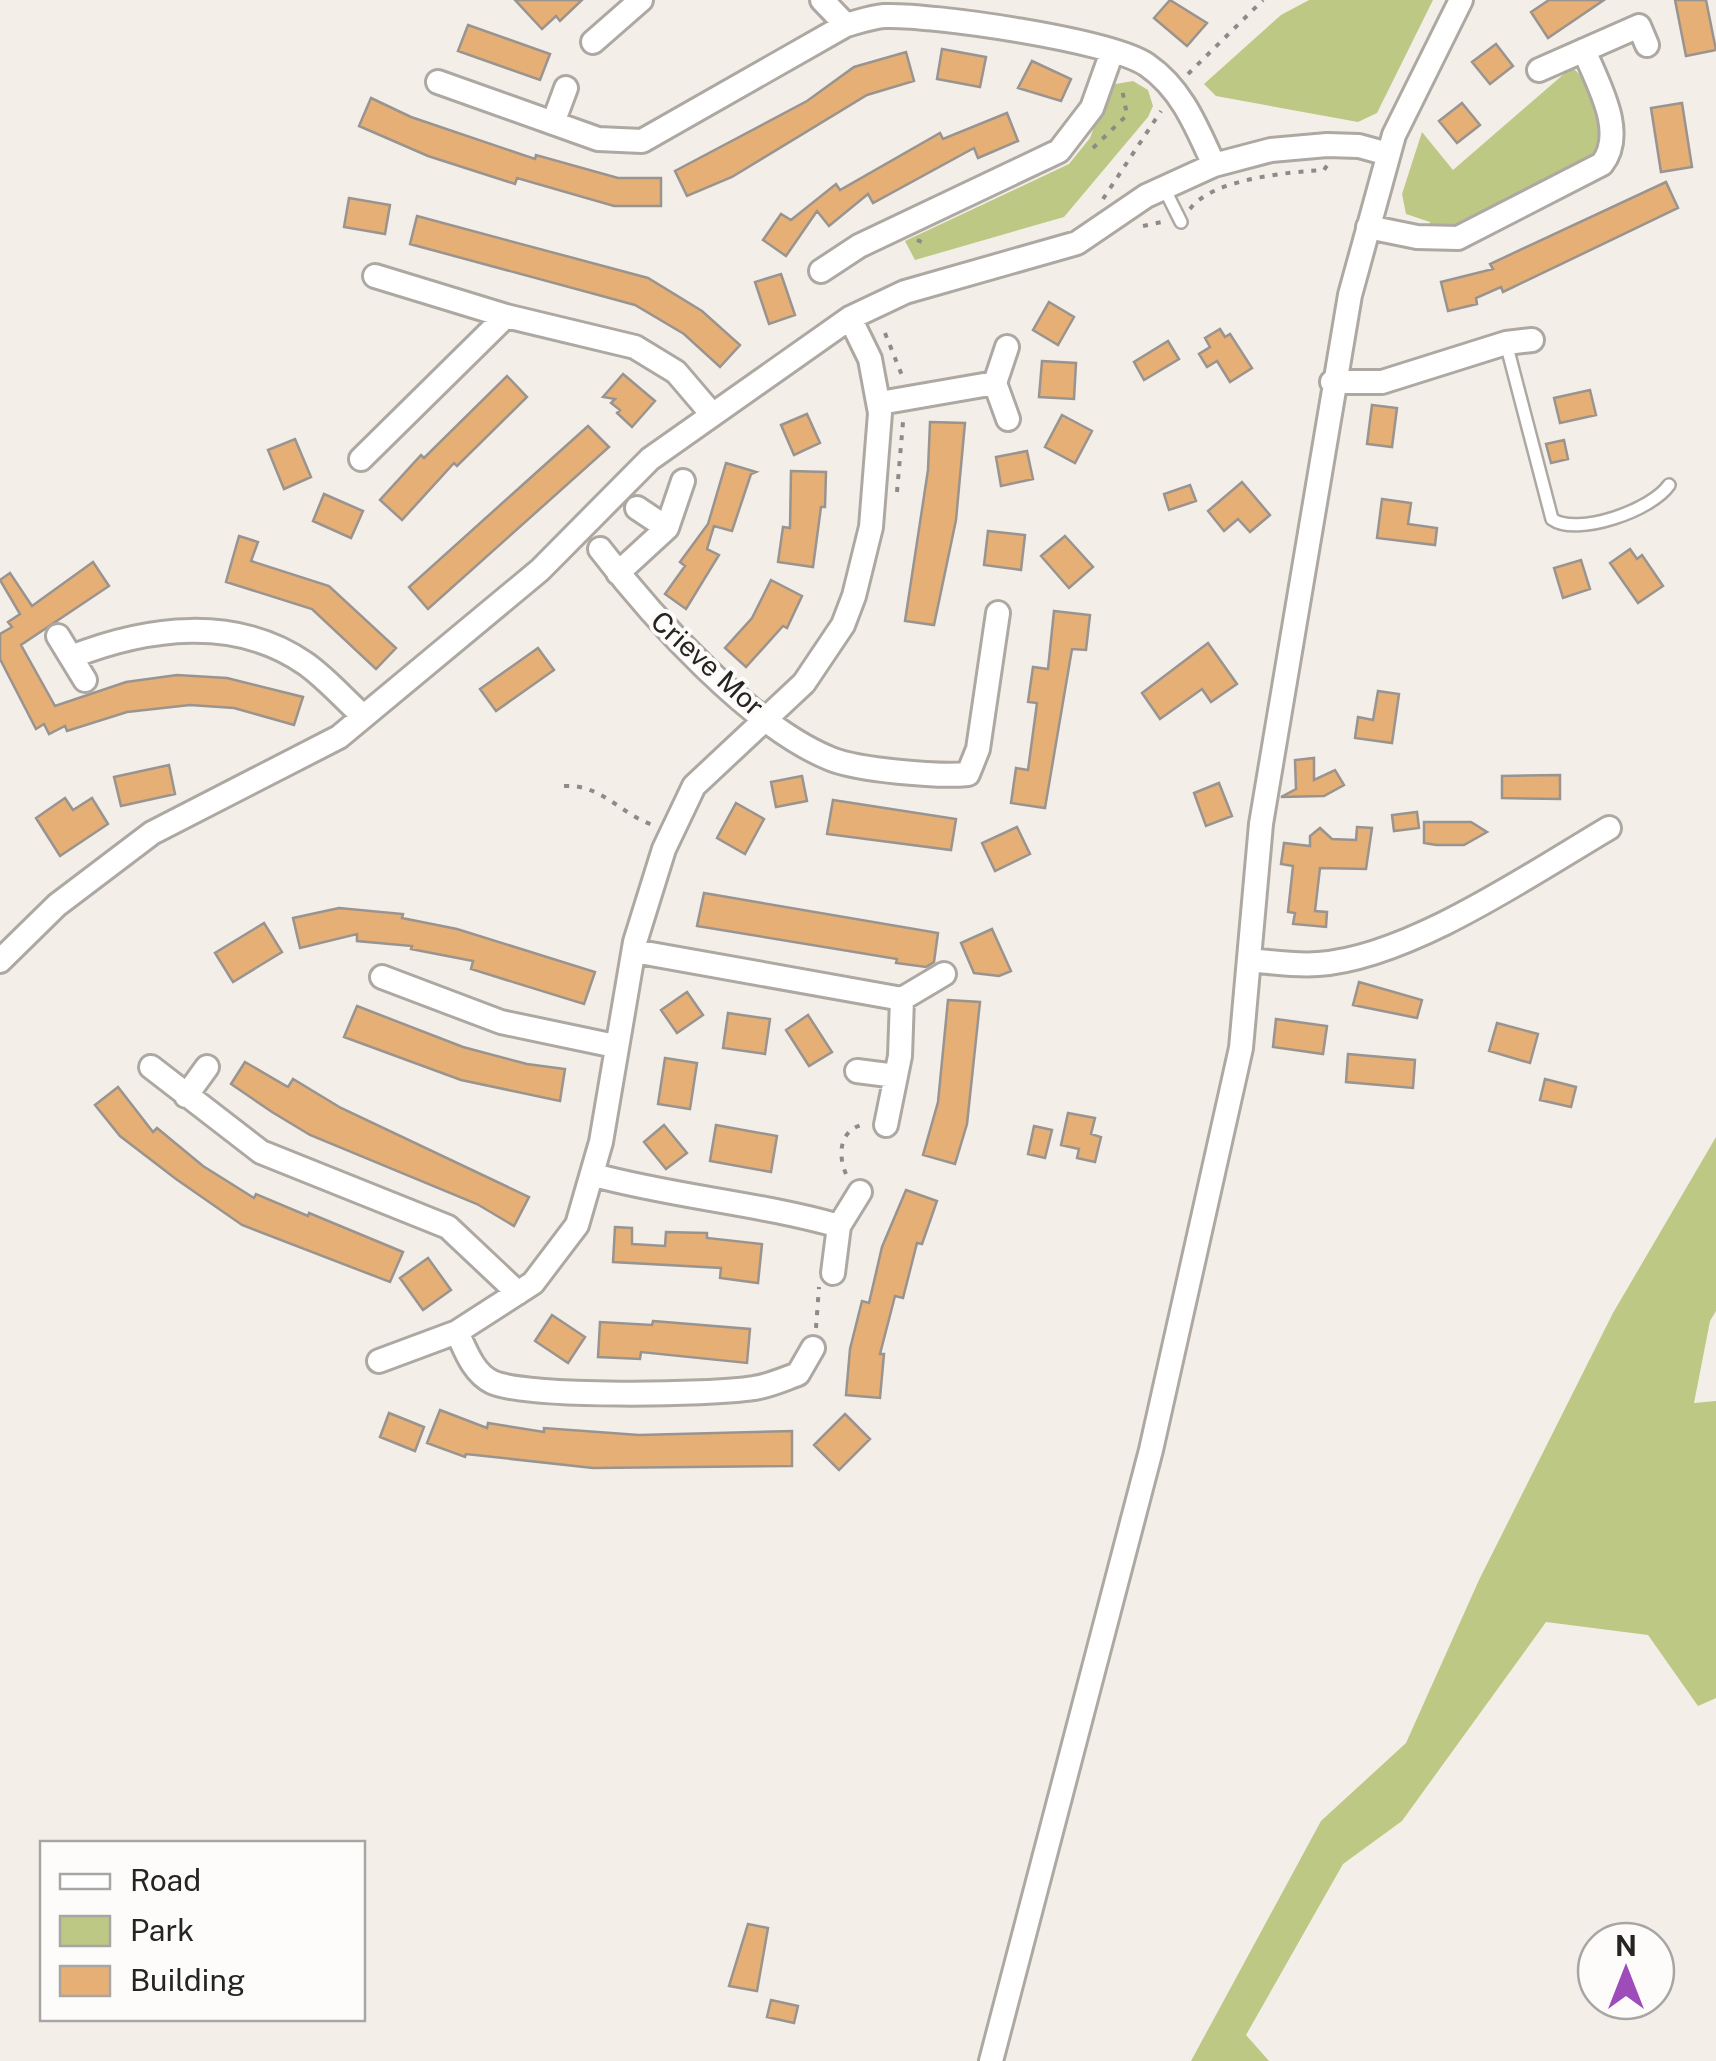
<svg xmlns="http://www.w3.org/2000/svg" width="1716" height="2061" font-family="'Public Sans',sans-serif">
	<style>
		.green { fill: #bcc883 }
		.building { fill: #e6af75; stroke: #99948f; stroke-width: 2.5 }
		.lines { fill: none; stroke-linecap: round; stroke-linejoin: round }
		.service-casing { stroke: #aea8a3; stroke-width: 16 }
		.minor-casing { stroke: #aea8a3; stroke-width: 28 }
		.path { stroke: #8e8a87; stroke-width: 4; stroke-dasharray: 5 8; stroke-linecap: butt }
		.service { stroke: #fff; stroke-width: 11 }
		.minor { stroke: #fff; stroke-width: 22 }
		.labels { text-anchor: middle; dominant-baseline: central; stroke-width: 8; stroke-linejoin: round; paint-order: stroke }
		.street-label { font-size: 28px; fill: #262422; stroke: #fefcfa }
	</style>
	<rect width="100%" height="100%" fill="#f4eee9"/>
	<path class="green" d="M1309 0H1433L1377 113 1358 122 1216 96 1204 84 1281 15Z
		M1572 67 1588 83 1607 139 1597 157 1515 195 1486 216 1455 227H1430V222L1406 214 1402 194 1422 132 1453 170Z
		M1133 81 1148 90 1153 106 1148 117 1064 217 915 260 905 241 1069 164 1090 138 1110 85Z
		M1716 1137V1311L1710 1321 1694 1403 1716 1401V1698L1698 1706 1648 1635 1546 1622 1402 1821 1343 1864 1246 2035 1269 2061H1191L1321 1821 1406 1743 1479 1580 1613 1313Z"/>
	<path class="building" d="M515 0H582L560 21 556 16 542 29Z
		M1170 0 1207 23 1187 46 1154 18Z
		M1549 0H1604L1548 38 1531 12Z
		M1675 0H1706L1716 50 1686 56Z
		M468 25 550 54 540 80 458 51Z
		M1496 44 1513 66 1490 84 1472 62Z
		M942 49 986 57 980 87 937 79Z
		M906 52 914 81 867 95 732 177 687 196 675 171 807 101 854 67Z
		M1032 61 1071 79 1061 101 1018 88Z
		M371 98 411 117 535 159 536 155 618 178H661V206H614L517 178 515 184 428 156 359 126Z
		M1462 103 1480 125 1457 143 1439 121Z
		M1682 103 1692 167 1661 172 1651 108Z
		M1007 113 1018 141 978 158 974 148 873 203 868 194 829 226 817 211 786 256 763 240 781 214 791 220 836 184 840 190 940 133 943 139Z
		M1666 182 1678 208 1503 292 1501 287 1476 298 1477 304 1448 311 1441 282 1493 269 1490 264Z
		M349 198 390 205 385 234 344 227Z
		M417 216 648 278 702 311 740 345 720 367 684 334 635 305 410 244Z
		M781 274 795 315 769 324 755 282Z
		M1049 302 1074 317 1058 345 1033 330Z
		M1220 329 1225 337 1230 334 1252 368 1230 382 1217 361 1207 367 1199 354 1210 347 1205 338Z
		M1168 341 1179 359 1144 380 1134 362Z
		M1042 361 1076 363 1074 399 1039 397Z
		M623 374 655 401 632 427 617 413 620 410 611 403 615 399 603 397Z
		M507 376 527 397 457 466 454 463 402 520 380 500 421 455 424 458Z
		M1590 390 1596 415 1560 423 1554 398Z
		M1372 405 1397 408 1392 447 1367 444Z
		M807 414 820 443 794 455 781 425Z
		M1062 415 1092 431 1075 463 1045 447Z
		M930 422 965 423 956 520 934 625 905 621 928 470Z
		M588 426 609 447 428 609 409 587Z
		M295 439 311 477 284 489 268 450Z
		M1564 440 1568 459 1551 463 1546 444Z
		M1027 451 1033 479 1001 486 996 457Z
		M726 463 756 472 751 474 732 531 714 526 707 549 719 555 686 609 665 594 685 566 680 562 708 524Z
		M791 471 826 472 825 507H821L813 567 778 562 783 527 790 528Z
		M1242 482 1270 515 1250 532 1238 519 1224 531 1208 511Z
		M1190 485 1196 501 1169 510 1164 494Z
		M324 494 363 511 351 538 313 521Z
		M1382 499 1411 503 1408 524 1437 528 1435 545 1377 538Z
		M988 531 1025 535 1021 570 984 565Z
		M239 536 258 542 251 561 329 586 396 648 376 669 312 609 226 582Z
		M1065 536 1093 567 1069 588 1041 556Z
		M1630 549 1637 559 1642 555 1663 586 1638 603 1610 563Z
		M1581 560 1590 589 1563 598 1554 568Z
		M93 562 109 586 21 645 55 706 126 682 177 675 227 678 303 697 294 725 234 708 190 705 127 712 67 731 65 726 49 734 44 724 36 729 0 659V634L12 627 8 622 20 614 0 580 10 573 32 606Z
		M771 580 802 596 787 628 783 626 746 667 725 648 752 618Z
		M1054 611 1090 615 1086 650 1072 649 1045 808 1011 803 1016 768 1028 770 1037 703 1028 702 1033 667 1048 669Z
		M1208 643 1237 684 1211 702 1202 689 1160 719 1142 693Z
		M538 648 554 670 496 711 480 689Z
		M1378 691 1399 694 1392 743 1355 738 1358 717 1373 720Z
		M1314 758V780L1335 770 1344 785 1324 796 1281 797 1296 789 1295 760Z
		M169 765 175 794 121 806 114 777Z
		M1560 775V799L1502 798V776Z
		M802 776 807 801 776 807 771 782Z
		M1219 783 1232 816 1206 826 1194 793Z
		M65 798 73 810 92 798 108 824 60 856 36 818Z
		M833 800 956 819 951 850 827 834Z
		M736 803 764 819 745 854 717 838Z
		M1417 812 1419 828 1394 831 1392 815Z
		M1424 822H1471L1487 832 1464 845H1436L1424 843Z
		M1017 827 1030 854 995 871 982 843Z
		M1357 827 1372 828 1366 869 1320 868 1315 911 1327 912 1326 927 1293 924 1295 913 1288 912 1293 866 1281 864 1284 843 1310 846V836L1320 828 1332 839 1356 840Z
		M704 893 938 933 934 962 926 967 896 963 897 959 697 926Z
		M339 908 403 914 402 918 457 929 595 972 584 1004 471 969 473 961 411 949 412 946 357 941V934L300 948 293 918Z
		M264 923 282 952 233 982 215 953Z
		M992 929 1011 971 999 976 974 973 961 943Z
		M1359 982 1422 1000 1417 1018 1353 1005Z
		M687 992 703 1015 677 1033 661 1010Z
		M948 1000 980 1002 967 1124 955 1164 923 1155 938 1102Z
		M357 1006 463 1047 527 1064 565 1069 560 1101 461 1080 344 1037Z
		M728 1013 770 1019 765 1054 723 1048Z
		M808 1015 832 1052 809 1066 786 1030Z
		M1276 1019 1327 1026 1323 1054 1273 1047Z
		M1497 1023 1538 1034 1530 1063 1489 1051Z
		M1348 1054 1415 1060 1413 1088 1346 1082Z
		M665 1058 697 1063 690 1109 658 1104Z
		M245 1062 288 1087 293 1079 341 1108 529 1197 514 1226 477 1204 310 1135 272 1112 231 1084Z
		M1545 1079 1576 1087 1571 1107 1540 1100Z
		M118 1087 153 1132 157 1128 203 1166 254 1198 256 1194 308 1216 309 1213 403 1252 390 1282 242 1225 176 1179 120 1136 95 1105Z
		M1068 1113 1095 1118 1091 1134 1101 1137 1095 1162 1077 1158 1079 1149 1061 1145Z
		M664 1125 687 1153 666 1169 644 1142Z
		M716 1125 777 1136 771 1172 710 1161Z
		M1034 1126 1052 1130 1045 1158 1028 1154Z
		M906 1190 937 1201 922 1244 917 1243 903 1298 895 1296 880 1354H884L880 1398 846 1395 850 1349 862 1301 869 1303 882 1247Z
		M615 1227 632 1228V1244L665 1246 666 1232 707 1233V1238L762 1244 758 1283 720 1278 721 1268 613 1262Z
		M428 1258 451 1290 423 1310 400 1278Z
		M552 1315 585 1337 568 1363 535 1341Z
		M653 1321 750 1329 747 1363 641 1352 640 1359 598 1357 600 1322 652 1325Z
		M440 1410 487 1428 488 1423 544 1432V1428L639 1435 792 1431V1466L593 1468 466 1454 465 1457 427 1443Z
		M389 1413 424 1427 415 1451 380 1437Z
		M845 1414 870 1439 839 1470 814 1445Z
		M748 1924 768 1928 757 1991 729 1986Z
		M771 2000 798 2006 794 2023 767 2017Z"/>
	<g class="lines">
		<g class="service-casing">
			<path id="service" d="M1164 188 1181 222
				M1506 343 1552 519C1577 537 1652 510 1669 485"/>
		</g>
		<g class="minor-casing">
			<path id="minor" d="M822 0 846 25
				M593 42 641 0
				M1539 70 1639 26 1647 45
				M438 82 598 139 642 141 846 25C858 22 871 17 884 16 930 14 1111 40 1147 65 1182 89 1197 128 1214 165
				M553 123 566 88
				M1368 227 1417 237 1458 238 1602 164C1627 132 1597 83 1584 50
				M821 271 859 246 1059 151 1092 108 1112 52
				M375 276 506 316 635 347 676 372 711 413
				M1007 347 995 383 1008 419
				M1332 382H1382L1506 343 1532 340
				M880 403 995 383
				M361 459 506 316
				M637 508 667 528
				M600 549C652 617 751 727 831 759 858 770 938 777 968 774L978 749 998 613
				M618 573 667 528 683 481
				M58 636 85 680
				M71 657C147 627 236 615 306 664 327 679 344 699 363 716
				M634 951 902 999
				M1249 960C1272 962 1296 966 1318 964 1409 958 1531 874 1609 828
				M0 961 57 905 152 833 339 737 540 570 650 459 850 318 905 292 1077 243 1146 196 1214 165 1271 150 1327 145 1359 146 1388 154
				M382 977 501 1022 615 1046
				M151 1067 261 1152 448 1227 518 1293
				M857 1071 896 1076
				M186 1096 207 1067
				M886 1125 900 1056 902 999 944 974
				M594 1175C675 1197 758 1203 839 1226
				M833 1273 839 1226 860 1192
				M457 1332C465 1349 473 1373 492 1382 526 1398 711 1395 754 1388 769 1386 784 1379 798 1374L813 1348
				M379 1361 457 1332 533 1283 577 1225 601 1142 635 942 664 849 694 786 804 683 843 625 854 596 871 527 880 413 870 359 850 318
				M991 2061 1151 1450 1241 1048 1261 824 1350 295 1394 135 1461 0"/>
		</g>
		<path class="path" d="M1188 74 1263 0
			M1093 148 1127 115 1122 89
			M1103 199 1161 111
			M1190 209C1212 179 1288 172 1324 170L1328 164
			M1143 226 1162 222
			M917 240 929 245
			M885 333 903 378
			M897 492 903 422
			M564 786C602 784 620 814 653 825
			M846 1174C837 1153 840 1128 866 1124
			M816 1328 819 1287"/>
		<use href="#service" class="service"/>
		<use href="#minor" class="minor"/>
	</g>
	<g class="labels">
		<g class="street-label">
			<text transform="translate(708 663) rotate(42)">Crieve Mor</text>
		</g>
	</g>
	<rect x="40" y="1841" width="325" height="180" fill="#fefcfa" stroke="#a8a6a4" stroke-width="2.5"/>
	<rect x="60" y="1874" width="50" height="15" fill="#ffffff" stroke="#a8a6a4" stroke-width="2.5"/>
	<text x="130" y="1891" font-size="30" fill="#262422">Road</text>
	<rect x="60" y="1916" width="50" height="30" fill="#bcc883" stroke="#a8a6a4" stroke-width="2.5"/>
	<text x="130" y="1941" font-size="30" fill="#262422">Park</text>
	<rect x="60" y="1966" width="50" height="30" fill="#e6af75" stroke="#a8a6a4" stroke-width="2.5"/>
	<text x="130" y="1991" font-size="30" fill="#262422">Building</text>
	<g transform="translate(1626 1971)"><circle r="48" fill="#fefcfa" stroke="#a8a6a4" stroke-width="2.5"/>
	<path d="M0-8L18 38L0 25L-18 38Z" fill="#9f4cbb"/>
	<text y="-15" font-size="28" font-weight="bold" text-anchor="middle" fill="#262422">N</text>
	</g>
</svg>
